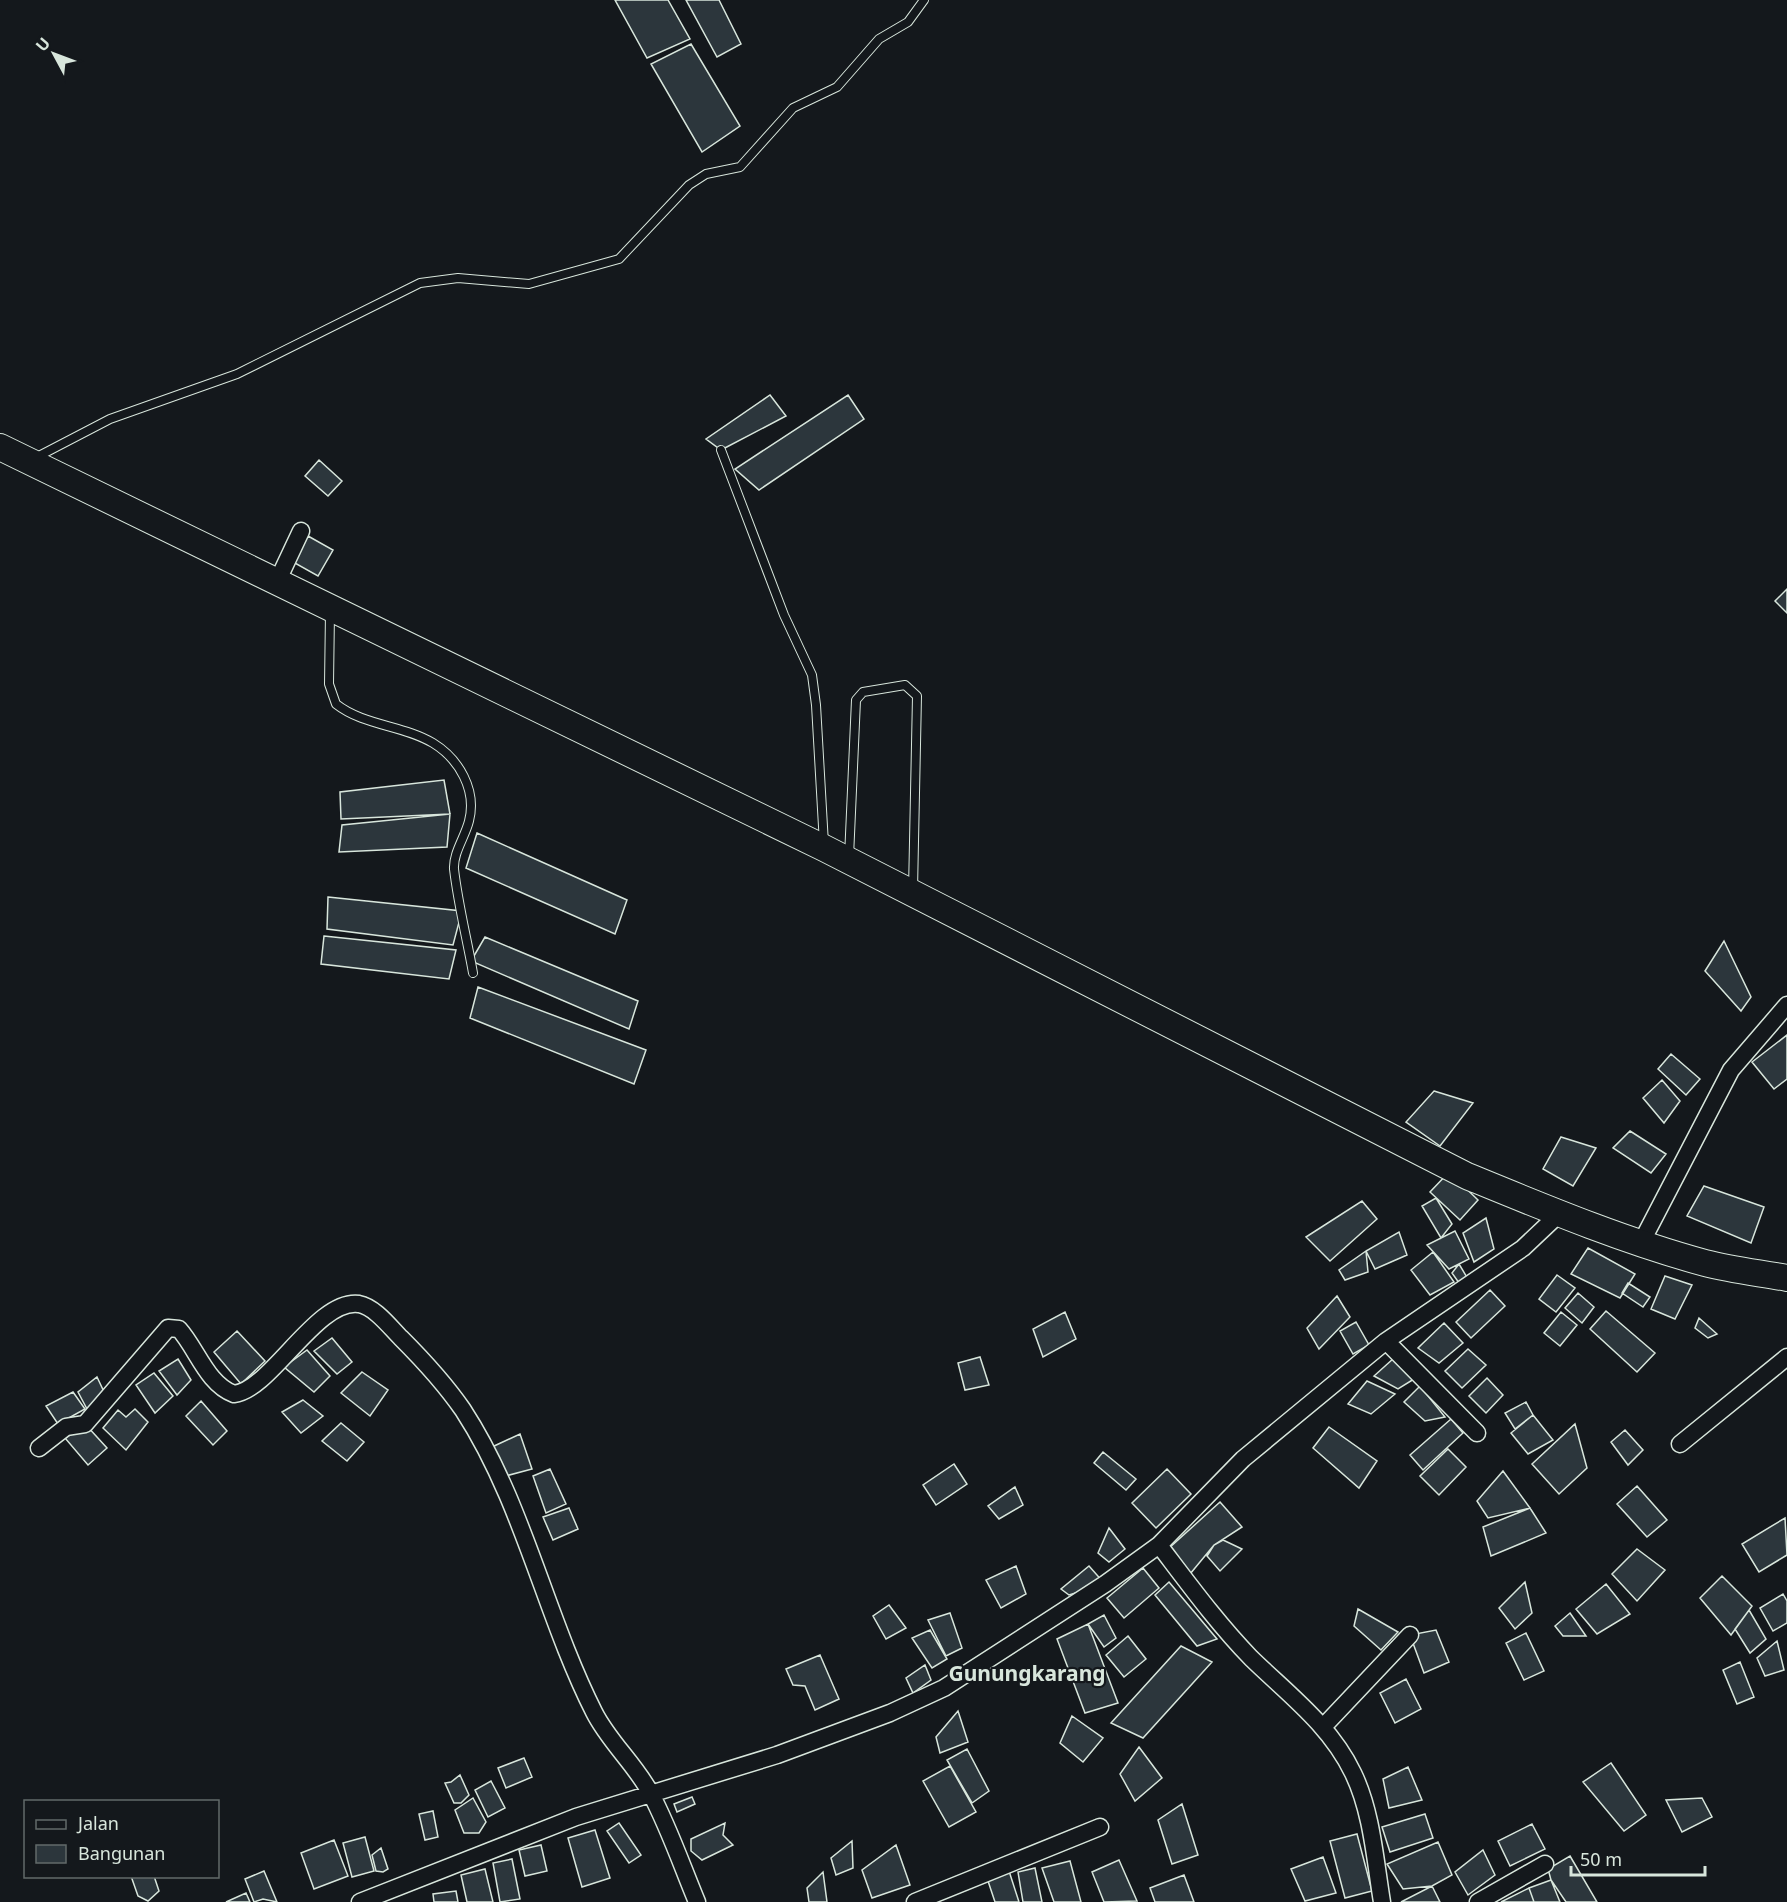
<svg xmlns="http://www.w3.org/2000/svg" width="1787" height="1902" font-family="'Noto Sans',sans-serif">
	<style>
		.building { fill: #2c363c; stroke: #d8e6dc; stroke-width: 1.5 }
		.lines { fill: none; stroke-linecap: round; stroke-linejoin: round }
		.lane-casing { stroke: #d8e6dc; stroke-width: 10 }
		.street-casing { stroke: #d8e6dc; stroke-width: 19 }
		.primary-casing { stroke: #d8e6dc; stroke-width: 28 }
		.lane { stroke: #14181c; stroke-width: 8 }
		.street { stroke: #14181c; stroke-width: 16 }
		.primary { stroke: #14181c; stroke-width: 26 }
		.labels { text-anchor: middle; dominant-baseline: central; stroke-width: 4.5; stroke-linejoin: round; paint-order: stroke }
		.quarter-label { font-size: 21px; font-weight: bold; fill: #d8e6dc; stroke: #14181c }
	</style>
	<rect width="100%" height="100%" fill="#14181c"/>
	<path class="building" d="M615 0H668L690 39 647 58Z
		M686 0H719L741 44 717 57Z
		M691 44 740 126 702 152 651 64Z
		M770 395 786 416 721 450 706 439Z
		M848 395 864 419 759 490 735 469Z
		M319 460 342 481 328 496 305 476Z
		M308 536 333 550 318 576 293 562Z
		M1787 589V613L1775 601Z
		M444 780 450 814 341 819 340 792Z
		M450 814 447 847 339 852 342 825Z
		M477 833 627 900 615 934 466 868Z
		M328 897 462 911 453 945 327 929Z
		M324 936 456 950 449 979 321 964Z
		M485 937 638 1001 629 1029 471 961Z
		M1724 941 1751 997 1741 1011 1705 971Z
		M478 987 646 1050 634 1084 470 1018Z
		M1787 1035V1079L1774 1089 1752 1062Z
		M1671 1054 1700 1079 1686 1095 1658 1069Z
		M1662 1080 1680 1101 1664 1123 1643 1098Z
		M1434 1091 1473 1103 1440 1146 1406 1122Z
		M1630 1131 1666 1154 1651 1173 1613 1148Z
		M1561 1137 1596 1148 1573 1186 1543 1169Z
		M1449 1172 1478 1200 1460 1220 1430 1192Z
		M1704 1186 1764 1207 1751 1243 1687 1216Z
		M1436 1198 1452 1224 1441 1238 1422 1206Z
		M1362 1201 1377 1219 1330 1261 1306 1237Z
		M1486 1218 1494 1249 1474 1262 1463 1233Z
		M1455 1231 1469 1259 1449 1269 1427 1245Z
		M1399 1232 1407 1255 1375 1269 1366 1251Z
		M1588 1248 1635 1274 1620 1298 1571 1274Z
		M1366 1251 1368 1272 1345 1280 1339 1270Z
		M1433 1252 1454 1282 1430 1295 1411 1270Z
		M1459 1264 1471 1284 1464 1290 1452 1273Z
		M1557 1275 1575 1288 1556 1312 1539 1299Z
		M1665 1276 1692 1285 1675 1319 1651 1309Z
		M1628 1283 1650 1297 1643 1307 1622 1293Z
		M1490 1290 1505 1306 1471 1338 1456 1322Z
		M1578 1293 1594 1307 1582 1323 1565 1308Z
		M1337 1296 1350 1317 1319 1349 1307 1328Z
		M1606 1311 1655 1353 1637 1372 1590 1329Z
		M1065 1312 1076 1339 1043 1357 1033 1329Z
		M1561 1312 1577 1325 1560 1346 1544 1333Z
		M1699 1318 1717 1334 1708 1338 1695 1328Z
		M1356 1322 1369 1345 1353 1354 1340 1331Z
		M1444 1323 1463 1343 1439 1363 1418 1348Z
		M237 1331 265 1361 241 1384 214 1352Z
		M332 1338 352 1362 337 1374 314 1351Z
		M1468 1349 1486 1365 1462 1388 1445 1371Z
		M307 1350 330 1376 314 1392 284 1367Z
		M980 1357 989 1385 965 1390 958 1363Z
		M1394 1358 1414 1379 1398 1389 1374 1376Z
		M178 1359 191 1380 177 1395 159 1371Z
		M362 1372 388 1390 370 1416 341 1393Z
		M154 1373 173 1396 155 1413 136 1385Z
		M97 1377 106 1396 87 1409 78 1392Z
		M1487 1378 1503 1395 1486 1413 1469 1396Z
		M1367 1381 1395 1394 1371 1414 1348 1404Z
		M1420 1386 1445 1417 1425 1421 1404 1402Z
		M73 1392 85 1409 58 1424 46 1406Z
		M303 1400 323 1416 301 1433 282 1412Z
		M201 1401 227 1431 213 1445 186 1416Z
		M1526 1402 1533 1415 1515 1429 1505 1413Z
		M135 1409 148 1422 126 1450 103 1428 118 1410 126 1417Z
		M1533 1415 1553 1440 1528 1454 1511 1433Z
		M1451 1419 1463 1433 1423 1470 1410 1455Z
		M341 1423 364 1442 347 1461 322 1441Z
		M1575 1424 1587 1468 1559 1494 1532 1464Z
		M86 1425 107 1448 88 1465 65 1438Z
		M1329 1427 1377 1461 1359 1488 1313 1448Z
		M1625 1430 1643 1450 1628 1465 1611 1442Z
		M520 1434 532 1469 502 1477 492 1447Z
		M1448 1449 1466 1467 1439 1495 1420 1476Z
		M1103 1452 1136 1479 1126 1490 1094 1463Z
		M954 1464 967 1484 936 1505 923 1485Z
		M550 1469 566 1504 546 1513 533 1476Z
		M1167 1469 1191 1494 1156 1528 1132 1503Z
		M1503 1471 1530 1508 1488 1518 1477 1501Z
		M1637 1486 1667 1520 1647 1537 1617 1504Z
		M1015 1487 1023 1505 999 1519 988 1506Z
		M1220 1502 1242 1527 1214 1545 1190 1574 1168 1549Z
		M569 1508 578 1529 553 1540 543 1517Z
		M1530 1508 1546 1533 1491 1556 1483 1527Z
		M1785 1518 1787 1555 1759 1572 1742 1544Z
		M1109 1528 1125 1549 1109 1562 1098 1553Z
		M1223 1540 1242 1549 1220 1571 1207 1556 1214 1545Z
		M1637 1549 1665 1570 1637 1601 1612 1574Z
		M1016 1566 1026 1594 1001 1608 986 1580Z
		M1089 1566 1105 1584 1069 1595 1061 1589Z
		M1143 1568 1159 1588 1124 1618 1107 1598Z
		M1722 1576 1752 1606 1731 1635 1700 1598Z
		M1169 1582 1217 1639 1197 1646 1155 1595Z
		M1525 1582 1532 1613 1515 1629 1499 1608Z
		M1606 1584 1630 1614 1597 1634 1576 1609Z
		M1783 1594 1787 1601V1623L1773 1631 1760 1608Z
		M889 1605 906 1628 886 1639 873 1616Z
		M1358 1609 1398 1632 1381 1650 1354 1626Z
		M1749 1610 1766 1639 1750 1653 1735 1629Z
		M950 1613 962 1648 946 1656 928 1620Z
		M1570 1613 1586 1636H1563L1555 1626Z
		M1104 1615 1116 1638 1104 1647 1088 1624Z
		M1088 1624 1118 1703 1085 1713 1057 1639Z
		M930 1630 947 1659 932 1668 912 1638Z
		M1436 1630 1449 1662 1424 1673 1410 1635Z
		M1526 1633 1544 1671 1524 1680 1506 1643Z
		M1128 1636 1146 1659 1124 1677 1106 1655Z
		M1777 1641 1784 1670 1765 1676 1757 1658Z
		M1181 1646 1212 1662 1143 1738 1111 1723Z
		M820 1655 839 1699 815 1710 805 1686 793 1685 786 1669Z
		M1740 1662 1754 1697 1737 1704 1723 1670Z
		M925 1665 931 1680 913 1693 906 1678Z
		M1406 1679 1421 1709 1395 1723 1380 1693Z
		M958 1711 968 1742 940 1753 936 1737Z
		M1072 1716 1103 1738 1083 1762 1060 1743Z
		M1139 1747 1162 1778 1135 1801 1120 1774Z
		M967 1749 989 1791 972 1803 947 1760Z
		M524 1758 532 1777 506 1788 498 1768Z
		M1611 1763 1646 1815 1624 1831 1583 1782Z
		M950 1766 976 1812 949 1827 923 1781Z
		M1408 1767 1422 1800 1389 1808 1383 1779Z
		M460 1775 469 1795 461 1803H454L445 1783 451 1782Z
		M491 1781 505 1808 488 1817 475 1790Z
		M692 1797 695 1804 677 1812 674 1804Z
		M473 1798 486 1822 479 1833H464L455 1810Z
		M1702 1798 1712 1817 1682 1832 1666 1800Z
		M1182 1804 1198 1855 1172 1864 1158 1820Z
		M433 1811 438 1837 425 1840 419 1814Z
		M1425 1814 1433 1838 1390 1852 1382 1827Z
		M619 1823 641 1855 629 1863 607 1831Z
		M725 1823 723 1835 733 1845 702 1860 691 1851V1839Z
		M1532 1824 1545 1849 1510 1866 1498 1841Z
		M595 1830 610 1878 582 1887 568 1838Z
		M1357 1834 1372 1891 1345 1898 1330 1841Z
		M365 1837 374 1871 352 1877 343 1843Z
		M334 1840 348 1876 314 1889 301 1853Z
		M852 1841 853 1868 836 1875 831 1858Z
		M1438 1842 1452 1875 1432 1886 1403 1889 1387 1864Z
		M541 1845 547 1871 525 1876 519 1850Z
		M896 1845 910 1885 872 1898 862 1870Z
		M381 1848 388 1869 383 1872 376 1871 372 1855Z
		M1483 1850 1495 1875 1468 1895 1455 1872Z
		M1570 1856 1597 1902H1566L1551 1880 1548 1869Z
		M1323 1857 1336 1893 1305 1901 1291 1869Z
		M512 1859 520 1899 500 1902 493 1863Z
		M1119 1860 1137 1901 1104 1902 1092 1872Z
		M1070 1861 1081 1902H1054L1042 1868Z
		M1035 1868 1042 1902H1023L1018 1872Z
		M485 1869 493 1902H467L461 1875Z
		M264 1871 277 1902 263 1899 254 1902 245 1879Z
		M1009 1871 1019 1902H995L987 1878Z
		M823 1872 827 1902H809L807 1888Z
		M1184 1875 1194 1902H1155L1150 1888Z
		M131 1876H154L159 1891 148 1901 138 1896Z
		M1551 1880 1560 1902H1534L1529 1888Z
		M1432 1886 1440 1902H1401Z
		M1529 1888 1534 1902H1501Z
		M456 1891 458 1902H434L433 1894Z
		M246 1893 250 1902H226Z"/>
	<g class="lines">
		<g class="lane-casing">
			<path id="lane" d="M721 450 784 615 812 675 816 705 824 844
				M35 458 110 419 237 374 420 283 458 278 529 284 619 259 689 185 706 174 740 167 793 108 837 87 879 39 908 22 924 0
				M330 612 329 684 336 704C364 726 403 725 433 743 459 759 477 790 469 821 465 837 453 853 454 869 458 904 467 939 473 973
				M849 857 856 700 863 692 905 685 917 696 913 890"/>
		</g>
		<g class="street-casing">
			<path id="street" d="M277 582 301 531
				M1641 1243 1731 1070 1787 1005
				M1386 1341 1477 1433
				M1680 1444 1787 1357
				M39 1448 66 1427 85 1424 168 1328 179 1329C197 1349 207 1384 234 1394 271 1390 317 1298 359 1304 375 1307 390 1327 401 1338 423 1360 445 1384 463 1410 523 1502 545 1615 594 1712 609 1742 636 1765 651 1794 669 1828 682 1866 697 1902
				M1159 1545C1188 1583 1217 1623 1251 1658 1288 1694 1330 1725 1353 1773 1372 1812 1375 1860 1382 1902
				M1323 1727 1410 1635
				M360 1902 576 1817 777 1755 890 1713 944 1688 1105 1584 1159 1545 1243 1459 1386 1341 1523 1248 1559 1214
				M915 1902 1100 1827
				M1478 1902 1545 1864"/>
		</g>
		<g class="primary-casing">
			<path id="primary" d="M0 447 824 848 1467 1176C1545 1208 1624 1241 1705 1263 1732 1270 1760 1273 1787 1278"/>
		</g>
		<use href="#lane" class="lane"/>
		<use href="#street" class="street"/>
		<use href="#primary" class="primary"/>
	</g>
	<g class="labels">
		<g class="quarter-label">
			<text x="1027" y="1673">Gunungkarang</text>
		</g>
	</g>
	<rect x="24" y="1800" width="195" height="78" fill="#14181c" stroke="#626a69" stroke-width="1.5"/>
	<rect x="36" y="1820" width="30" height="9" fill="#14181c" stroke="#626a69" stroke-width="1.5"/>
	<text x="78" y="1830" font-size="18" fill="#d8e6dc">Jalan</text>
	<rect x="36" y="1845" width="30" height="18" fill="#2c363c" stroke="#626a69" stroke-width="1.5"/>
	<text x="78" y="1860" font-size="18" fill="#d8e6dc">Bangunan</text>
	<g transform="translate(54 54) rotate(311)" stroke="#14181c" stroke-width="4.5" paint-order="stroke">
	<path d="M0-4.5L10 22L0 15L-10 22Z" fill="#d8e6dc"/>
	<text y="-9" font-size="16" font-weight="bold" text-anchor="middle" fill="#d8e6dc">U</text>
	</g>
	<path d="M1571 1866v9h134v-9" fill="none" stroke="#d8e6dc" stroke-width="3"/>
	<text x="1580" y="1866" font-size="18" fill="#d8e6dc" stroke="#14181c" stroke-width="4.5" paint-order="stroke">50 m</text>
</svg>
